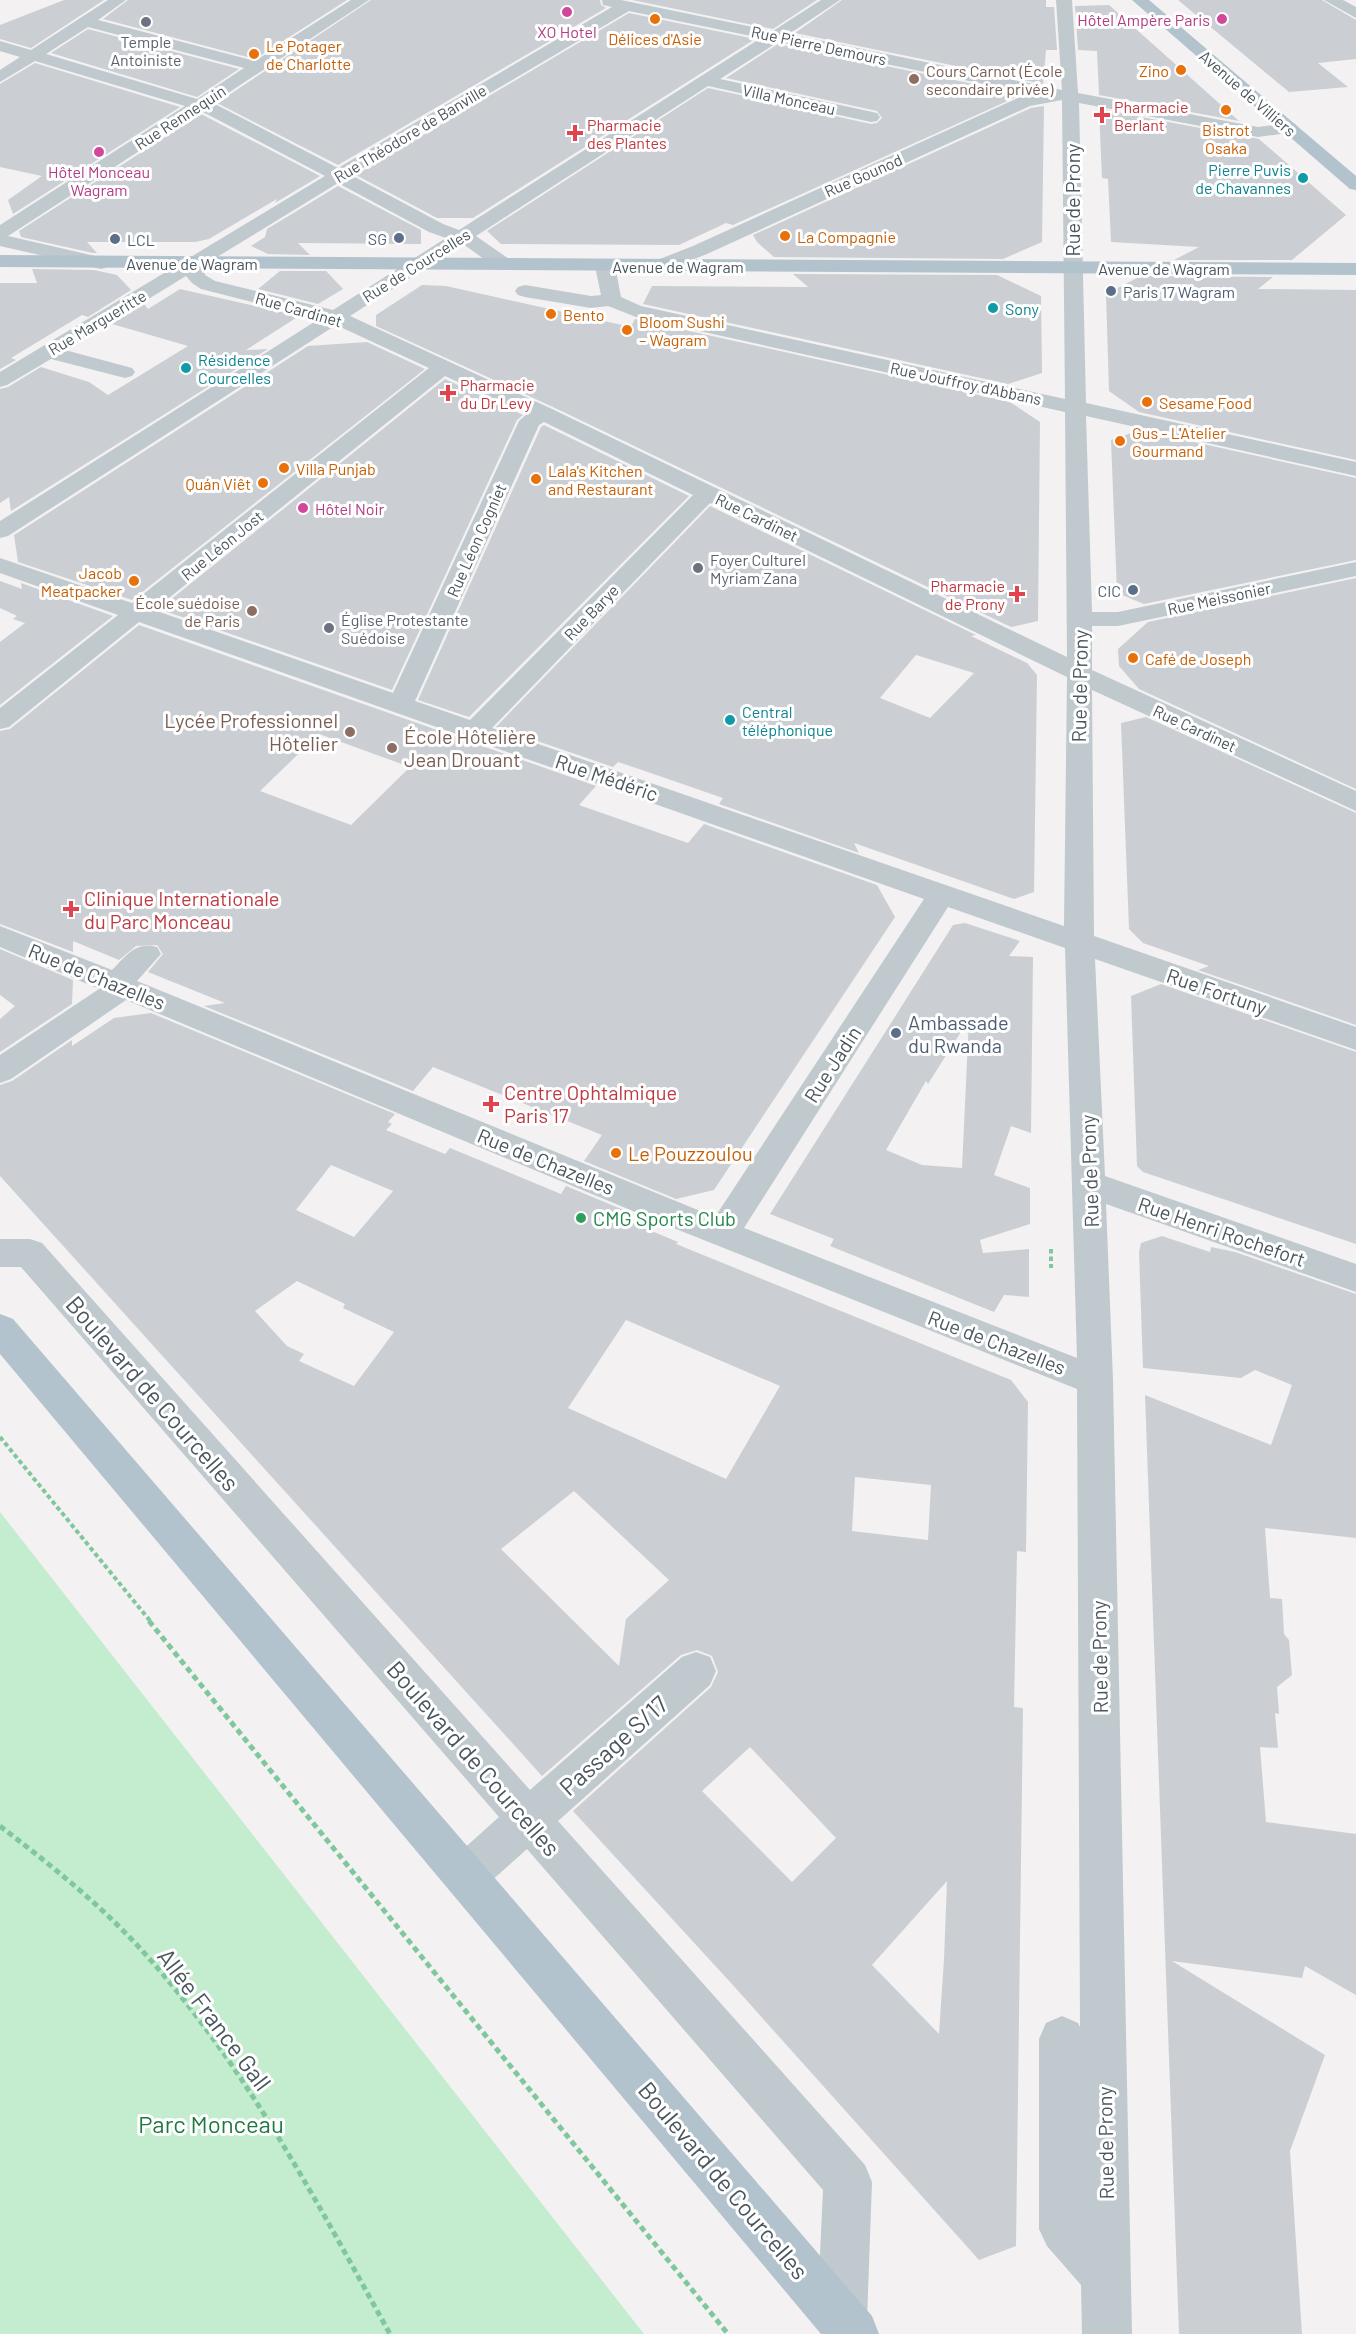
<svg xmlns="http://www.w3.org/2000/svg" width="1356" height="2334" font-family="Barlow,sans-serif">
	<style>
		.green { fill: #c4eccf }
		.building { fill: #cbcfd3; fill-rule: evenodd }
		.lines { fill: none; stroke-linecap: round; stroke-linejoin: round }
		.path-far1 { stroke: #7fc79c; stroke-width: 4; stroke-dasharray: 4.5 3; stroke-linecap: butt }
		.path { stroke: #7fc79c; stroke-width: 5; stroke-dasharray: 6 4; stroke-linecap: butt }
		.minor { fill: #c0c9ce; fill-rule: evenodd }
		.major { fill: #b3c3cd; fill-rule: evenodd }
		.hotel-dot { fill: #d1479c; stroke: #fff; stroke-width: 2 }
		.food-dot { fill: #e8710a; stroke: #fff; stroke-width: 2 }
		.worship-dot { fill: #6b7280; stroke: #fff; stroke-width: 2 }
		.education-dot { fill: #8d6e63; stroke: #fff; stroke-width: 2 }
		.health-dot { fill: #e0444e; stroke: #fff; stroke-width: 2 }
		.culture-dot { fill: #0f9aa8; stroke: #fff; stroke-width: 2 }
		.service-dot { fill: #5c6f8a; stroke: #fff; stroke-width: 2 }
		.leisure-dot { fill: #2e9e5b; stroke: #fff; stroke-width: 2 }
		.labels { text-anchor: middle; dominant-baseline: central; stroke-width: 6; stroke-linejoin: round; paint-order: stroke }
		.far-hotel-label { font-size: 16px; fill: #b23c85; stroke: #fff }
		.far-food-label { font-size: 16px; fill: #c56008; stroke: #fff; text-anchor: start }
		.far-worship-label { font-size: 16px; fill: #5b616d; stroke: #fff; text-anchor: start }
		.far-street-label { font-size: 16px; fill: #4a565d; stroke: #fff }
		.far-education-label { font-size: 16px; fill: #785e54; stroke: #fff; text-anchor: start }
		.far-health-label { font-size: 16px; fill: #be3a42; stroke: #fff; text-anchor: start }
		.far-culture-label { font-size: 16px; fill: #0d838f; stroke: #fff; text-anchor: start }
		.far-service-label { font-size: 16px; fill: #4e5e75; stroke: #fff; text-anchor: end }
		.street-label { font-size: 20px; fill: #4a565d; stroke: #fff }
		.education-label { font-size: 20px; fill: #785e54; stroke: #fff; text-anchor: end }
		.health-label { font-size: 20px; fill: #be3a42; stroke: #fff; text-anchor: start }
		.service-label { font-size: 20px; fill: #4e5e75; stroke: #fff; text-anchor: start }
		.food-label { font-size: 20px; fill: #c56008; stroke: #fff; text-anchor: start }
		.leisure-label { font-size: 20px; fill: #27864d; stroke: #fff; text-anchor: start }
		.near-street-label { font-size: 24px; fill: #4a565d; stroke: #fff }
		.near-park-label { font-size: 24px; fill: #207943; stroke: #fff }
	</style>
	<rect width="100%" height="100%" fill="#f3f1f1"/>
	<path class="green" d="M0 1511V1512L644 2334H0Z"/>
	<path class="building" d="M64 0H104L31 48 0 39V25Z
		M128 0H347L255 59 103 19Z
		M371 0H600L601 5 606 8 338 165 217 103Z
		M632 0H817L773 29Z
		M842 0H1046V7H1054L1057 50H1046L1043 84 795 33Z
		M1178 0H1322L1356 20V59L1318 63 1348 87 1289 92Z
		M1109 5 1239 121 1099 95 1097 51 1078 50 1075 6Z
		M629 13 755 39 473 218H437L356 175Z
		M88 29 239 69 197 97 51 53Z
		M778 44 1023 94 733 225 726 223 679 245 501 244 487 231 708 88 871 124 877 123 882 118 877 111 726 78Z
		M35 63 180 107 13 214 8 200 42 176 0 167V84Z
		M1044 106 1042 242 1003 259 774 257 757 242 753 235 1031 108Z
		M1099 109 1259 139 1346 215 1292 260H1174L1199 247 1111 242 1108 179 1102 178Z
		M201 114 320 176 275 203 277 199 209 239 195 242H87L97 253H93L21 237 19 231Z
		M338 186 421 230V244L298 243 310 255 268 254 251 246 265 237 267 229Z
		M32 269 94 270 117 275 131 290 88 317 82 315 11 358 16 360 0 369V283H37Z
		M280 271H326L343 289 318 304 258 289Z
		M793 274 997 275 1041 296 1042 373 1008 384 643 304 652 286 808 287Z
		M1141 276 1273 277 1258 289 1356 290V460L1139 412 1109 391 1106 294Z
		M422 285 446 286 631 327 635 319 1010 402 1040 422 1038 621 1011 627 553 407 376 326V315Z
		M180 289 299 316 246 350 268 349 11 511 9 497 0 503V389L8 387 41 367 89 382 108 395 188 346 112 324 144 304 148 309Z
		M367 342 425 369 132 600 18 562 14 535 308 346Z
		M445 379 523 415 517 420 392 690 159 609Z
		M544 425 689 496 469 717 418 700 541 427Z
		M1140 430 1356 478V560L1144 604 1117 593 1111 440Z
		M710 506 976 635 971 636 1027 663 1037 675 1034 892 1014 899 854 843 859 853 719 804 723 798 639 769 618 762 613 767 496 727ZM916 655 974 673 930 718 880 698Z
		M1356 578V789L1139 689 1119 666 1118 649 1148 622Z
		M0 581 22 589 21 583 113 616 0 705V642L25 623 13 619 17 616 0 608Z
		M139 625 596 786 579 805 688 843 704 824 877 885 895 917 714 1190 676 1199 584 1161 602 1135 433 1067 413 1091 204 1006 225 1003 148 972 163 954 157 945 136 946 119 960 73 941V952L0 924V731L10 729ZM319 734 410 767 351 825 260 791Z
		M1146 717 1356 813V1025L1198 970 1209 966 1143 943 1129 929 1121 723Z
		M965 923 1020 941 1009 956 1033 957 1031 1133 1011 1126 994 1175 1030 1188V1224L980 1240 983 1253 1029 1249V1297L1004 1295 994 1312 830 1246 834 1239 770 1214 953 925ZM969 1019 962 1168 922 1165 886 1150 926 1081 928 1084Z
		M0 949 73 980 72 1004 0 1052V1019L15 1006 0 995Z
		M1161 984 1356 1052V1244L1143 1172 1137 1166 1131 996Z
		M151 1013 395 1114 388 1122 392 1124 386 1130 445 1154 450 1148 561 1194 566 1186 626 1211 611 1214 678 1242 676 1244 1011 1380 1028 1402 1026 1552 1017 1551 1014 1707 1023 1708 1016 2246 979 2260 731 1983 573 1811 711 1687 718 1672 712 1656 697 1650 681 1655 542 1776 0 1176V1085L12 1081 72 1040V1046L114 1018ZM331 1165 393 1191 354 1237 296 1210ZM297 1281 345 1304 343 1308 394 1332 354 1386 299 1361 304 1354 287 1346 255 1311ZM626 1320 780 1386 726 1479 568 1408ZM855 1477 931 1485 928 1540 852 1531ZM574 1491 669 1580 626 1619 619 1666 501 1549ZM750 1747 836 1838 792 1882 702 1791ZM947 1881 944 1959 939 2034 872 1965Z
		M1162 1236 1210 1252 1211 1247 1235 1252 1356 1294V1538L1265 1528 1270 1598 1282 1599 1284 1634 1289 1640 1292 1675 1277 1687 1279 1714 1275 1713 1278 1748 1260 1747 1266 1822 1356 1834V1995L1305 1966 1302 1978 1172 1961 1325 2055 1290 2151 1302 2334H1179L1145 1395 1271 1445 1292 1385 1255 1370 1241 1378 1143 1368 1139 1252 1141 1243Z"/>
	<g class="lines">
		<path class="path-far1" d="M1051 1249V1268
			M0 1437 151 1622"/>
		<path class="path" d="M149 1621 728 2334
			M0 1826C48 1863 96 1901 137 1945 243 2060 315 2199 390 2334"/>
		<path class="minor" d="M108 0H126L98 20 255 61 351 0H369L213 103 338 168 612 7 603 5 602 0H621L773 31 821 0H840L789 34 1062 90 1056 0H1072L1078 93 1258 127 1289 123 1295 124 1298 128 1295 132 1258 137 1079 103 1086 403 1356 462V476L1086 416 1092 612H1118L1356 562V576L1118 626H1092V670L1356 791V811L1092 690 1094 936 1356 1027V1050L1095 959 1105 1176 1356 1264V1292L1106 1204 1113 1380 1132 2334H1082L1081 2285 1047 2246 1039 2229V2039L1046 2023 1062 2016 1078 2023 1080 2027 1077 1389 676 1229 126 1000 11 1079 0 1083V1055L99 989 0 947V926L112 970C126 956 135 941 157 947L161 954 137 981 715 1217 924 899 139 622 9 727 0 729V708L118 615 0 573V558L132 603 429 368 336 325 8 536 0 538V521L319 319 201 289 192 283 186 276 65 350 132 368 135 372 132 376 125 378 51 359 7 385 0 387V372L325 176 201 111 8 236 108 259 111 263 108 267 101 269 0 246V225L185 106 35 61 0 82V70L20 57 0 51V41L31 50ZM629 11 761 38 459 230 443 224 351 175ZM88 27 244 68 197 99 46 54ZM778 42 1037 95 1020 97 693 246 652 262 649 266 652 270H666L707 254 1030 106 1062 100 1065 399 641 306 621 297 615 266 612 262H598L595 266 601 295 591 296 525 285 518 287 515 291 518 295 525 297 591 308 608 306 636 317 1065 412 1067 657 552 409 350 316 463 244 498 269H512L515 265 512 261 476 236 708 86 871 122 877 121 880 117 877 113 720 79ZM338 183 429 232 446 238 333 310 215 281 205 275 204 265ZM445 376 527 414 519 421 393 693 154 610ZM544 422 693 495 470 720 415 701 539 425ZM710 503 1067 677 1064 926 492 728ZM948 907 1065 948 1077 1358 744 1228Z
			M1324 0H1343L1356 7V18Z
			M0 1239H30L42 1243 530 1790 682 1657 696 1652 710 1657 716 1671 710 1685 558 1821 865 2165 872 2182 867 2319 861 2334H823L817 2319 823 2190 527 1849 480 1891 465 1898 450 1891 443 1876 450 1861 499 1817 21 1267H0Z"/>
		<path class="major" d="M1132 0H1149L1356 176V190L1350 189Z
			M0 255 1356 263V275L0 267Z
			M0 1314 13 1319 872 2316 879 2334H821L0 1354Z"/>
	</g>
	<g class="hotel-dot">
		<circle cx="567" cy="12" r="6"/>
		<circle cx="1222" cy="19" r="6"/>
		<circle cx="99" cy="152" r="6"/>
		<circle cx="303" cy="508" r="6"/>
	</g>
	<g class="food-dot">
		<circle cx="655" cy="19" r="6"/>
		<circle cx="254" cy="54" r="6"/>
		<circle cx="1181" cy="70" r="6"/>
		<circle cx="1226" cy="110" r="6"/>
		<circle cx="785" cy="236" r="6"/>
		<circle cx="551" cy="314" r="6"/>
		<circle cx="627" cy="330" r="6"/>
		<circle cx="1147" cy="402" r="6"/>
		<circle cx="1120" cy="441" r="6"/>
		<circle cx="284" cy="468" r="6"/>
		<circle cx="536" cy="479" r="6"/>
		<circle cx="263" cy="483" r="6"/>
		<circle cx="134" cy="581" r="6"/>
		<circle cx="1133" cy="658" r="6"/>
		<circle cx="616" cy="1153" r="6"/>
	</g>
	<g class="worship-dot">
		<circle cx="146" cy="22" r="6"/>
		<circle cx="698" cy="568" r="6"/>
		<circle cx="329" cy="628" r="6"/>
	</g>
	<g class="education-dot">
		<circle cx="914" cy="79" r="6"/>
		<circle cx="252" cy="611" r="6"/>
		<circle cx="350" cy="732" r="6"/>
		<circle cx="392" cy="748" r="6"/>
	</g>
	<g class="health-dot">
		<path d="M1099 106h6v6h6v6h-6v6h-6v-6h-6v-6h6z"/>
		<path d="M572 124h6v6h6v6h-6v6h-6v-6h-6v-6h6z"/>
		<path d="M445 384h6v6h6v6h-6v6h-6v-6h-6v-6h6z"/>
		<path d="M1014 585h6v6h6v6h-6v6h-6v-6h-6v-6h6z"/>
		<path d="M68 900h6v6h6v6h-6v6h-6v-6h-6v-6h6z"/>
		<path d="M488 1095h6v6h6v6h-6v6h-6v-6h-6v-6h6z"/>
	</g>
	<g class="culture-dot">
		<circle cx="1303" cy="178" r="6"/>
		<circle cx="993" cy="308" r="6"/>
		<circle cx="186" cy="368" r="6"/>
		<circle cx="730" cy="720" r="6"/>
	</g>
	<g class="service-dot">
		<circle cx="399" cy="238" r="6"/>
		<circle cx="115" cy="239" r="6"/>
		<circle cx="1111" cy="291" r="6"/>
		<circle cx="1133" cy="590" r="6"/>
		<circle cx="896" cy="1033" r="6"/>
	</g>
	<circle class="leisure-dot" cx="581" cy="1218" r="6"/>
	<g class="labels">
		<g class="far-hotel-label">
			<text x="1210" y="19" text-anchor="end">Hôtel Ampère Paris</text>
			<text x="567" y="31">XO Hotel</text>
			<text x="99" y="171">Hôtel Monceau<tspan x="99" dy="18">Wagram</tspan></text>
			<text x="315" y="508" text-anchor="start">Hôtel Noir</text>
		</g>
		<g class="far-food-label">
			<text x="655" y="38" text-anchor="middle">Délices d'Asie</text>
			<text x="266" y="45">Le Potager<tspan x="266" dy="18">de Charlotte</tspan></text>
			<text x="1169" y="70" text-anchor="end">Zino</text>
			<text x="1226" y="129" text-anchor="middle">Bistrot<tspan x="1226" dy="18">Osaka</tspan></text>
			<text x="797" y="236">La Compagnie</text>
			<text x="563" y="314">Bento</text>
			<text x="639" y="321">Bloom Sushi<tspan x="639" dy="18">– Wagram</tspan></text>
			<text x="1159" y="402">Sesame Food</text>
			<text x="1132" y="432">Gus - L'Atelier<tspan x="1132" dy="18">Gourmand</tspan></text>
			<text x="296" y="468">Villa Punjab</text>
			<text x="548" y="470">Lala's Kitchen<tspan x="548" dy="18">and Restaurant</tspan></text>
			<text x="251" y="483" text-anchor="end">Quán Viêt</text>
			<text x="122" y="572" text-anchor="end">Jacob<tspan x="122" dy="18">Meatpacker</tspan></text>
			<text x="1145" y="658">Café de Joseph</text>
		</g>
		<g class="far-worship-label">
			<text x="146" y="41" text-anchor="middle">Temple<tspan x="146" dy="18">Antoiniste</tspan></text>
			<text x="710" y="559">Foyer Culturel<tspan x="710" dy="18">Myriam Zana</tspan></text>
			<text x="341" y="619">Église Protestante<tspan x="341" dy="18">Suédoise</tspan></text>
		</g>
		<g class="far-street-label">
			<text transform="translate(819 45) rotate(12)">Rue Pierre Demours</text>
			<text transform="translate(1248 93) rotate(41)">Avenue de Villiers</text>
			<text transform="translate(789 99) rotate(12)">Villa Monceau</text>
			<text transform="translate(180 117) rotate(-33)">Rue Rennequin</text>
			<text transform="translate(410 133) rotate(-31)">Rue Théodore de Banville</text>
			<text transform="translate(863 175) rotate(-24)">Rue Gounod</text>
			<text x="192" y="263">Avenue de Wagram</text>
			<text transform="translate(416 265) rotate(-32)">Rue de Courcelles</text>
			<text x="678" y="266">Avenue de Wagram</text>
			<text x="1164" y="268">Avenue de Wagram</text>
			<text transform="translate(299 309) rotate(16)">Rue Cardinet</text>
			<text transform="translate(97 322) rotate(-31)">Rue Margueritte</text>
			<text transform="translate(966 383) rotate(12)">Rue Jouffroy d'Abbans</text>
			<text transform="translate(757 517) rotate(26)">Rue Cardinet</text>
			<text transform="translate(476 540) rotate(-66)">Rue Léon Cogniet</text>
			<text transform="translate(222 545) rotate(-39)">Rue Léon Jost</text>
			<text transform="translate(1219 598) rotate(-12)">Rue Meissonier</text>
			<text transform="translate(591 612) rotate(-46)">Rue Barye</text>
			<text transform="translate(1195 728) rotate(25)">Rue Cardinet</text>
		</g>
		<g class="far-education-label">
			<text x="926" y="70">Cours Carnot (École<tspan x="926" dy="18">secondaire privée)</tspan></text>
			<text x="240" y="602" text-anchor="end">École suédoise<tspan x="240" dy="18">de Paris</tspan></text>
		</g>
		<g class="far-health-label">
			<text x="1114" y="106">Pharmacie<tspan x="1114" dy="18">Berlant</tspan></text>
			<text x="587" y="124">Pharmacie<tspan x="587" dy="18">des Plantes</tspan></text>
			<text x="460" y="384">Pharmacie<tspan x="460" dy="18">du Dr Levy</tspan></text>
			<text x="1005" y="585" text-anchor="end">Pharmacie<tspan x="1005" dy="18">de Prony</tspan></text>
		</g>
		<g class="far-culture-label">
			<text x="1291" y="169" text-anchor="end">Pierre Puvis<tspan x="1291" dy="18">de Chavannes</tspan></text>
			<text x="1005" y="308">Sony</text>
			<text x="198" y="359">Résidence<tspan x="198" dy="18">Courcelles</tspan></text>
			<text x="742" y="711">Central<tspan x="742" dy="18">téléphonique</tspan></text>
		</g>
		<g class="far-service-label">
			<text x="387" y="238">SG</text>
			<text x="127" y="239" text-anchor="start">LCL</text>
			<text x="1123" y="291" text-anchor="start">Paris 17 Wagram</text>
			<text x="1121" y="590">CIC</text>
		</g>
		<g class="street-label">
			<text transform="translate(1072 200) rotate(-90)">Rue de Prony</text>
			<text transform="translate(1079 686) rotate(-89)">Rue de Prony</text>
			<text transform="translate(607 777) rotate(19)">Rue Médéric</text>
			<text transform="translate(97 976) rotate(22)">Rue de Chazelles</text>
			<text transform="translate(1217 991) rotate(19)">Rue Fortuny</text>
			<text transform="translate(832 1064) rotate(-57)">Rue Jadin</text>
			<text transform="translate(546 1161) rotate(22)">Rue de Chazelles</text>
			<text transform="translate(1089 1171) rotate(-92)">Rue de Prony</text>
			<text transform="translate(1222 1231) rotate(19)">Rue Henri Rochefort</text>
			<text transform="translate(997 1342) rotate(21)">Rue de Chazelles</text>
			<text transform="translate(1099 1657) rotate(-91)">Rue de Prony</text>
			<text transform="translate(1105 2143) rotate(-91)">Rue de Prony</text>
		</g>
		<g class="education-label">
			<text x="338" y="720">Lycée Professionnel<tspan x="338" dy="23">Hôtelier</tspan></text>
			<text x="404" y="736" text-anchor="start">École Hôtelière<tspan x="404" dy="23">Jean Drouant</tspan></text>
		</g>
		<g class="health-label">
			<text x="84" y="898">Clinique Internationale<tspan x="84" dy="23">du Parc Monceau</tspan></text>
			<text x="504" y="1092">Centre Ophtalmique<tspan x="504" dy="23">Paris 17</tspan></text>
		</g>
		<g class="service-label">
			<text x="908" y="1022">Ambassade<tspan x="908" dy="23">du Rwanda</tspan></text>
		</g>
		<g class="food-label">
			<text x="628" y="1153">Le Pouzzoulou</text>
		</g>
		<g class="leisure-label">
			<text x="593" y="1218">CMG Sports Club</text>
		</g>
		<g class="near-street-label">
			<text transform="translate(153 1393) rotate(49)">Boulevard de Courcelles</text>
			<text transform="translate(613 1745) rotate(-42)">Passage S/17</text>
			<text transform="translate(474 1758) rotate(49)">Boulevard de Courcelles</text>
			<text transform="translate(215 2019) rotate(53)">Allée France Gall</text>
			<text transform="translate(724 2180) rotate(50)">Boulevard de Courcelles</text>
		</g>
		<g class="near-park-label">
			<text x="211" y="2123">Parc Monceau</text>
		</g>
	</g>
</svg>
